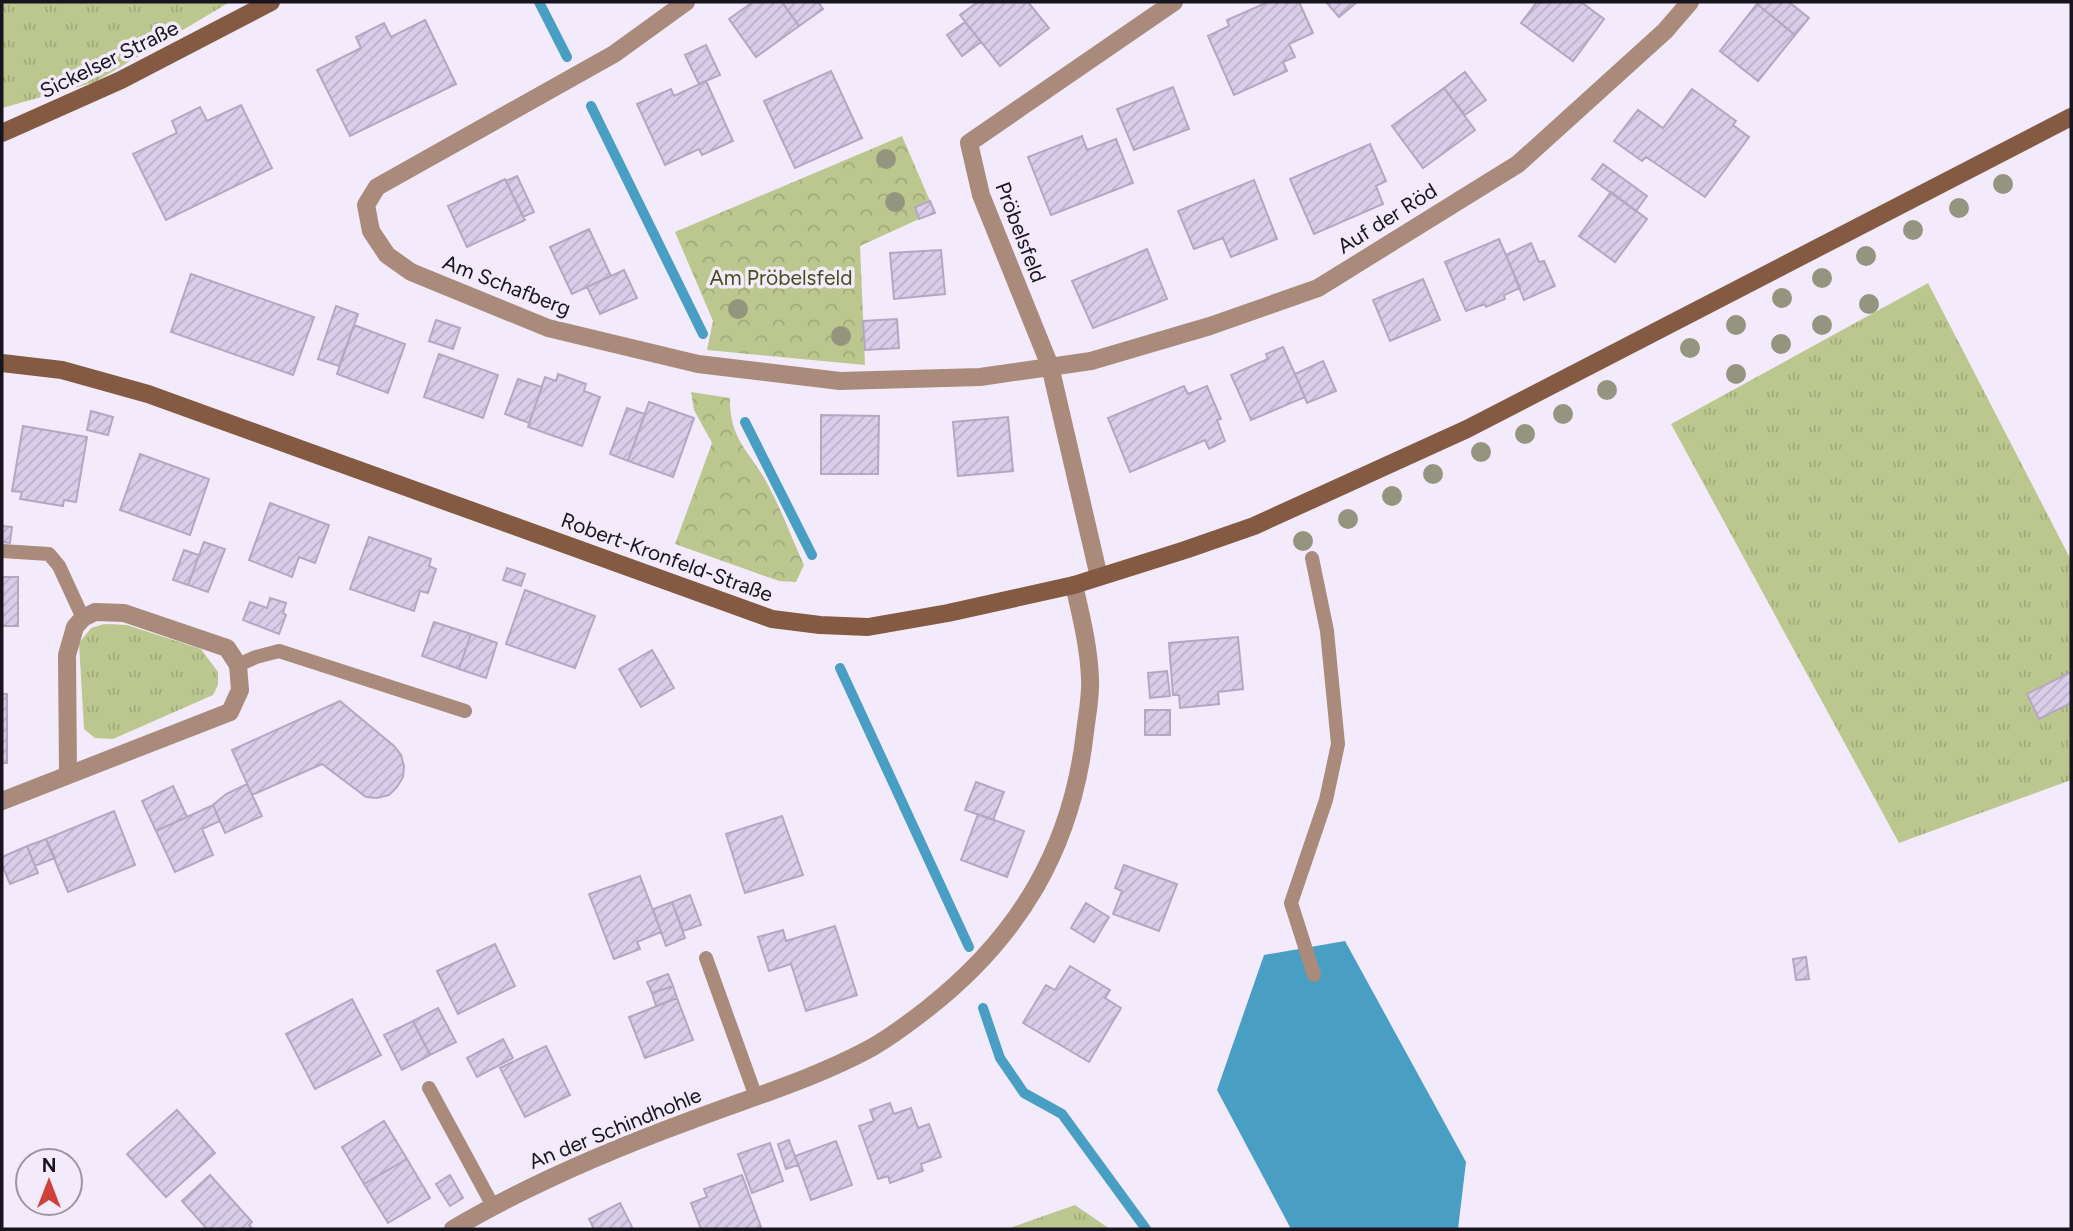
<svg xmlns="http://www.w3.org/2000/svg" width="2073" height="1231" font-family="Figtree,sans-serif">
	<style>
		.grass { fill: url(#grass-tufts) }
		.forest { fill: url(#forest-crowns) }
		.water { fill: #499ec3 }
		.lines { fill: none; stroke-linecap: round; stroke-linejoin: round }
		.stream { stroke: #499ec3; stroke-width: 10 }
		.building { fill: url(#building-hatch); stroke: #b4a7c2; stroke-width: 2 }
		.lane { stroke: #a98a7b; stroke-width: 14 }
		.street { stroke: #a98a7b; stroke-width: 18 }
		.secondary { stroke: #855a43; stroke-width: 18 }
		.tree { fill: #94957f }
		.labels { text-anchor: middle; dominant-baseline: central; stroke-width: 7; stroke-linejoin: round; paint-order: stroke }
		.street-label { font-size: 21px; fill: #18141d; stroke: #f3ebfc }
		.park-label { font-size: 21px; fill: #474e18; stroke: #f3ebfc }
	</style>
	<defs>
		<pattern id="grass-tufts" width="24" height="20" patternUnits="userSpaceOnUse" patternTransform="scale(1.75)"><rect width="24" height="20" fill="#bcc78f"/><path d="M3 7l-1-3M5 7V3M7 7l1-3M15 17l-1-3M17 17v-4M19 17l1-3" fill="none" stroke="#a1aa7b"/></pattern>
		<pattern id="forest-crowns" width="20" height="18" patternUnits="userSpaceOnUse" patternTransform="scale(1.75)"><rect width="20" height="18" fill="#bcc78f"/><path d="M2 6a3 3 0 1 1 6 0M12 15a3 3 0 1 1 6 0" fill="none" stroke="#a1aa7b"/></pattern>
		<pattern id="building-hatch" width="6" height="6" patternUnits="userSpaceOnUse" patternTransform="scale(1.75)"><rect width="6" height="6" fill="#dacde9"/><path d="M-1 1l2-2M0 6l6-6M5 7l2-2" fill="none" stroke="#baafc7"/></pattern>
	</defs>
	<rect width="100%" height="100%" fill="#f3ebfc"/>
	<path class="grass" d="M2 2H230L95 82 2 108Z
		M1928 283 2071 560V780L1899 843 1671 424Z
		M104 624 127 625 201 649 218 672V685L213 695 113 739 95 738 84 729 79 643 91 628Z
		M1075 1205 1110 1229H1007Z"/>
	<path class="forest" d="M902 136 930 201 915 207 919 219 860 246 865 365 707 350 713 321 675 232Z
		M691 392 730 398C729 440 750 451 768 485 782 511 792 539 804 565L796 582 779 581 675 544 712 443 694 410Z"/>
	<path class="water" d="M1345 941 1466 1162 1458 1229H1291L1217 1090 1264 955Z"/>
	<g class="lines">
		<path class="stream" d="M539 2 567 57
			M591 106 703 334
			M745 422 812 555
			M840 668 969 947
			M983 1008 1000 1058 1024 1093 1062 1114 1146 1229"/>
	</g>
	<path class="building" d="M753 2H782L799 26 756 57 729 19Z
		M782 2H818L823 9 799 26Z
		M978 2H1028L1049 28 1000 66 960 15Z
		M1268 2H1299L1313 33 1289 44 1295 57 1283 62 1287 71 1234 95 1208 36 1229 26 1227 20Z
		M1326 2H1357L1339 17Z
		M1537 2H1581L1604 19 1573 61 1521 23Z
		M1759 2H1789L1809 18 1795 35 1757 4Z
		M1757 4 1795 35 1758 81 1720 51Z
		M425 20 456 84 350 136 317 70 361 48 356 37 384 23 391 37Z
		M965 22 981 42 962 56 947 35Z
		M706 45 720 75 699 84 685 55Z
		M831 71 862 138 795 168 764 101Z
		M1465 72 1486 100 1465 115 1444 88Z
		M706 81 733 141 702 155 699 149 665 165 637 104 671 89 674 96Z
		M1173 87 1189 129 1134 150 1117 109Z
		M1444 88 1475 130 1423 168 1392 126Z
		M1692 89 1736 121 1733 125 1749 137 1705 197 1646 157 1642 161 1614 141 1638 110 1663 128Z
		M241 105 272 168 166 220 133 154 177 133 172 121 200 107 207 121Z
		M1082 136 1087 150 1116 139 1133 183 1051 215 1028 157Z
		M1370 144 1386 181 1376 186 1383 204 1314 234 1290 179Z
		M1603 164 1647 196 1636 211 1592 179Z
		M517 176 534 212 523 217 506 181Z
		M505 179 525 220 467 247 448 206Z
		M1254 180 1277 239 1231 257 1223 238 1194 249 1178 211Z
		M1611 192 1647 219 1615 262 1579 236Z
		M930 201 935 213 919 219 915 207Z
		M589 229 611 276 572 294 550 247Z
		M1499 239 1520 288 1504 295 1505 299 1486 307 1485 304 1466 311 1445 262Z
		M1531 243 1539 262 1544 261 1555 286 1524 300 1506 255Z
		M1147 249 1167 299 1093 328 1072 281Z
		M941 250 945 294 894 299 890 253Z
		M624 270 637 298 600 314 587 287Z
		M191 274 314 317 293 375 171 332Z
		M1423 279 1440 320 1390 341 1373 300Z
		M336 306 358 314 339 366 318 359Z
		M897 319 899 348 865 350 863 321Z
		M436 320 460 328 453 349 429 341Z
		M354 325 405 344 388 393 337 374Z
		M1283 347 1305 397 1251 420 1231 375 1268 359 1266 354Z
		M439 354 498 375 483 418 424 397Z
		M1323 361 1336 391 1307 403 1295 374Z
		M558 374 586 384 584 391 600 397 582 446 528 427 545 377 556 381Z
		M518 379 542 387 529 423 505 414Z
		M1184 386 1188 394 1207 386 1221 419 1217 420 1225 441 1209 449 1205 440 1130 472 1108 418Z
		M649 402 694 418 673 477 628 461Z
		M627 408 645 414 628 461 610 454Z
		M91 411 113 417 108 435 87 430Z
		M821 415 879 416 878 474H821Z
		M1008 417 1013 471 958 476 953 422Z
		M23 426 87 437 76 502 64 500 63 506 20 499 22 492 12 491Z
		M140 454 209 479 190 535 120 510Z
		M270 503 329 525 315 563 299 557 292 577 249 560Z
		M2 526 12 527 10 543 2 542Z
		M369 537 431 559 429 566 436 569 428 593 420 591 414 611 350 589Z
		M204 542 225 549 208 592 188 585Z
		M184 550 199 555 188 585 173 580Z
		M507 568 525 574 521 586 503 580Z
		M2 577H18V626H2Z
		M525 590 595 616 575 668 506 644Z
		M270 598 286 603 283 613 286 615 279 634 243 620 250 602 267 608Z
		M434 622 471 634 459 669 422 656Z
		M471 634 497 643 486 678 459 669Z
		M1238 637 1243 689 1218 692 1219 704 1180 708 1179 695H1173L1169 643Z
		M652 650 674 688 641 707 619 669Z
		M1167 671 1170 696 1150 698 1148 673Z
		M2071 672V703L2039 719 2027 694Z
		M2 694H7V763H2Z
		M340 701 394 746 401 755 404 766 403 777 397 787 389 795 377 798 366 797 322 764 252 795 232 750Z
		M1145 710H1170V735H1145Z
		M976 782 1004 792 993 820 965 810Z
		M247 784 262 816 225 833 213 805 226 794Z
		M173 786 187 817 156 831 142 801Z
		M213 805 220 821 202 829 213 855 175 872 156 831Z
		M114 811 135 865 68 892 46 839Z
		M978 814 1024 831 1007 877 961 860Z
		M782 816 803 875 745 893 726 834Z
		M46 839 55 858 35 866 27 846Z
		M27 846 38 873 10 884 2 865V857Z
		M1124 865 1177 884 1159 931 1113 914 1122 891 1115 888Z
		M640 876 661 932 637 942 640 949 614 959 589 894Z
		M690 895 701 925 683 931 672 902Z
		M672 902 685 938 666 946 653 909Z
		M1086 903 1109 917 1094 942 1071 928Z
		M835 926 857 995 806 1011 791 964 769 971 758 937 783 930 786 941Z
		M495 944 515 986 458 1014 437 971Z
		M1806 957 1809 979 1796 980 1793 959Z
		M1070 966 1110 990 1105 998 1121 1008 1089 1062 1023 1023 1046 985 1055 990Z
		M668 974 673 986 652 993 647 982Z
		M673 986 677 998 656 1006 652 993Z
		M677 998 693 1040 645 1058 629 1017Z
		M352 999 381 1055 315 1089 286 1034Z
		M438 1008 456 1042 430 1055 413 1021Z
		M413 1021 430 1055 402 1070 384 1035Z
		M503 1039 513 1058 477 1077 467 1058Z
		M546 1046 570 1095 525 1117 500 1068Z
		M890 1103 894 1114 911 1108 918 1128 929 1124 941 1157 921 1164 923 1171 890 1183 888 1176 878 1179 859 1126 874 1121 870 1110Z
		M177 1110 215 1153 166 1197 127 1154Z
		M384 1121 407 1159 364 1184 342 1147Z
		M789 1140 798 1165 786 1169 778 1144Z
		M836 1141 852 1185 811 1200 795 1156Z
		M770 1143 783 1181 752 1193 738 1154Z
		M407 1159 430 1198 388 1223 364 1184Z
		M210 1175 252 1222 249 1225 253 1229H207L182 1201Z
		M450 1175 463 1198 450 1206 436 1184Z
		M742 1175 761 1227 755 1229H701L691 1203 707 1197 704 1189Z
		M620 1203 633 1229H594L589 1219Z"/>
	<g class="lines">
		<path class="lane" d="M2 551 49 554 59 566 83 618
			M1312 558 1327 631 1338 744 1326 800 1291 903 1314 975
			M238 665 256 657 279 651 465 711
			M706 958 756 1097
			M429 1088 493 1206"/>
		<path class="street" d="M686 2 614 54 377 187 366 205 371 231 387 255 411 272 548 328 698 364 840 381 980 377 1091 361 1210 326 1318 288 1518 164 1665 31 1690 2
			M1099 577 1050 366 981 195 969 143 1174 2
			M2 801 230 712 240 690 238 665 227 648 124 613 95 612 83 618 75 627 67 655 68 774
			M453 1229C528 1185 607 1151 689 1121 749 1098 814 1079 871 1048 891 1037 909 1023 927 1009 1019 937 1072 848 1085 732 1087 715 1091 696 1090 679 1089 647 1081 616 1074 585"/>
		<path class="secondary" d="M2 133 121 80 271 2
			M2 363 62 370 148 394 772 619 820 625 868 627 948 613 1074 585 1185 550 1254 526 1467 429 2071 117"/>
	</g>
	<g class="tree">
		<circle cx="886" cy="159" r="10"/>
		<circle cx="2003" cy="184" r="10"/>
		<circle cx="895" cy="202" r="10"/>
		<circle cx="1959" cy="208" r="10"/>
		<circle cx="1913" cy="230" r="10"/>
		<circle cx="1866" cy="256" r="10"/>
		<circle cx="1822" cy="278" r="10"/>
		<circle cx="1782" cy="298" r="10"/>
		<circle cx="1869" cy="304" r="10"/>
		<circle cx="738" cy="309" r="10"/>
		<circle cx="1736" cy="325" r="10"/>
		<circle cx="1822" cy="325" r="10"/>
		<circle cx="841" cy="336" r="10"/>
		<circle cx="1781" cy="344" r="10"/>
		<circle cx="1690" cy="348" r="10"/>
		<circle cx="1736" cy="374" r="10"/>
		<circle cx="1607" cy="390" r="10"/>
		<circle cx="1563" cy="414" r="10"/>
		<circle cx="1525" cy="434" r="10"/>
		<circle cx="1481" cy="452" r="10"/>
		<circle cx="1433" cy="474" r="10"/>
		<circle cx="1392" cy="496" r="10"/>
		<circle cx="1348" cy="519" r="10"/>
		<circle cx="1303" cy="541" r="10"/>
	</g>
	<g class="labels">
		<g class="street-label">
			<text transform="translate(109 59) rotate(-26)">Sickelser Straße</text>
			<text transform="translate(1387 218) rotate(-32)">Auf der Röd</text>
			<text transform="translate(1021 232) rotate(69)">Pröbelsfeld</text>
			<text transform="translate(507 285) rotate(21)">Am Schafberg</text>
			<text transform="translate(667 557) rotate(20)">Robert-Kronfeld-Straße</text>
			<text transform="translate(615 1128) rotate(-22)">An der Schindhohle</text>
		</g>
		<g class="park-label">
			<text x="781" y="277">Am Pröbelsfeld</text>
		</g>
	</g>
	<rect width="2073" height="1231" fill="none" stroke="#18141d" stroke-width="7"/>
	<g transform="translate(49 1182)"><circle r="33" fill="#f3ebfc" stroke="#9b95a3" stroke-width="2"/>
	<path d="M0-5L12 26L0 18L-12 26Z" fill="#cf413b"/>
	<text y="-10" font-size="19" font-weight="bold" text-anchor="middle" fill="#18141d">N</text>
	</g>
</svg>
